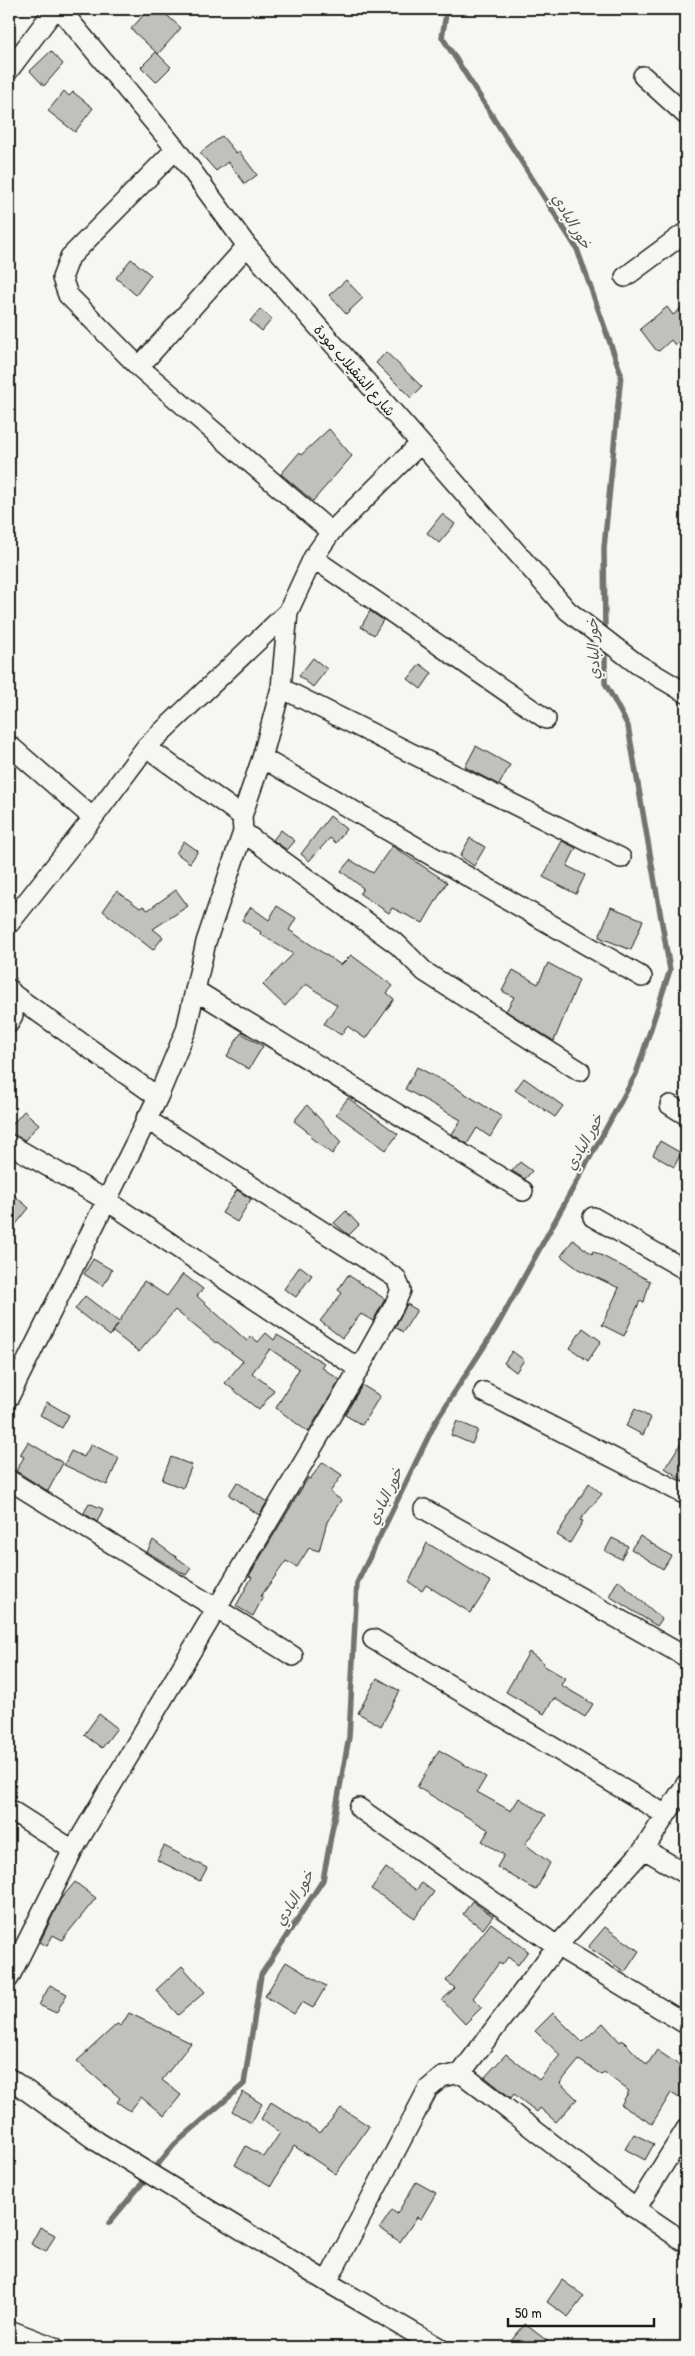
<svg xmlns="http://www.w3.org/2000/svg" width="695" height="2356" font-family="'Patrick Hand','Playpen Sans Arabic',sans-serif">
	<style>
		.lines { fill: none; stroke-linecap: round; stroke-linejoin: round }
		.stream { stroke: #727271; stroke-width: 5.5 }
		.building { fill: #c0c0bd; stroke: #1c1c1c }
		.minor-casing { stroke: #1c1c1c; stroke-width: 22 }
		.minor { stroke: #f6f6f2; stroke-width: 19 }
		.labels { text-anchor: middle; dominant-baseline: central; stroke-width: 4; stroke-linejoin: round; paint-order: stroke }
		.street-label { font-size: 14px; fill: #1c1c1c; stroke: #f6f6f2 }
		.water-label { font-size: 15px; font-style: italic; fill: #565654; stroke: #f6f6f2 }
	</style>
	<rect width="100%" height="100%" fill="#f6f6f2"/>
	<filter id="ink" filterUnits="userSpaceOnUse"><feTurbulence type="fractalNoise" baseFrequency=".02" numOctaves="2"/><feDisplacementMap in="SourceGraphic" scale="10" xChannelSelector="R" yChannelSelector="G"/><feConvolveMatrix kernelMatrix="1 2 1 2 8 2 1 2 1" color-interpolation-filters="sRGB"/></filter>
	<g filter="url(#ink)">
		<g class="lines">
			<path class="stream" d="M447 9 442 37 577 249 621 374 604 548 605 633
				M109 2223 175 2144 244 2084 261 1975 323 1880 349 1737 357 1583 436 1421 496 1328 636 1074 670 970 628 726 605 683V645"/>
		</g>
		<path class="building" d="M149 9H160L181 28 158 54 131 29Z
			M51 51 63 64 44 86 30 71Z
			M156 52 171 67 156 82 141 67Z
			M64 91 69 96 73 92 93 108 75 132 48 111Z
			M222 136 236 153 239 151 257 175 245 184 228 162 216 171 200 153Z
			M131 259 151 275 136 295 116 278Z
			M346 280 363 298 346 314 329 295Z
			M686 304V336L675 345 671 340 659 351 656 350 640 329 667 307 673 315Z
			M260 309 272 319 262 331 250 321Z
			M386 352 422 387 411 398 376 363Z
			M329 429 352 456 313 501 281 474 299 453 301 455Z
			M442 514 455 524 439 543 427 533Z
			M370 611 383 620 374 635 361 627Z
			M313 658 327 669 313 687 299 676Z
			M420 664 432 673 421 689 408 679Z
			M476 746 510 765 499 785 465 767Z
			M330 816 346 829 336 843 330 838 309 861 301 854Z
			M281 830 295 841 287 850 273 840Z
			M470 838 485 847 474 866 460 856Z
			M184 841 198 851 190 863 176 853Z
			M562 841 576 848 567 866 585 875 576 894 543 877Z
			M392 846 447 882 423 923 392 908 389 913 360 894 363 888 341 871 350 860 373 873Z
			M176 890 188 906 153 929 163 937 153 950 103 911 117 891 140 908 143 906 148 910Z
			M277 906 296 918 289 930 341 965 351 955 393 986 387 993 394 999 366 1039 347 1026 341 1035 324 1024 337 1005 306 984 285 1006 263 985 293 954 260 934 261 932 242 920 251 907 269 920Z
			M611 907 643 920 631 950 599 937Z
			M548 963 579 980 554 1041 506 1011 514 997 502 991 513 970 538 984Z
			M241 1033 263 1046 249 1069 227 1056Z
			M417 1067 453 1086 502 1117 490 1137 477 1128 467 1144 452 1134 461 1120 405 1089Z
			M524 1078 563 1106 555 1117 515 1090Z
			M348 1098 398 1134 386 1150 336 1114Z
			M307 1105 341 1142 332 1154 310 1137 312 1135 294 1121Z
			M24 1111 39 1124 25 1140 9 1133V1128Z
			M660 1141 681 1153 674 1167 653 1155Z
			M520 1162 532 1171 525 1179 512 1171Z
			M237 1190 251 1199 237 1222 222 1213Z
			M9 1191 29 1208 9 1233Z
			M346 1211 359 1225 349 1235 334 1223Z
			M573 1240 592 1254 593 1251 650 1281 644 1302 640 1301 624 1336 602 1325 619 1288 578 1269 561 1256Z
			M93 1259 112 1270 103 1286 84 1274Z
			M300 1266 312 1275 296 1297 284 1289Z
			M183 1274 203 1289 197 1296 247 1341 251 1336 258 1342 266 1333 274 1340 277 1335 324 1363 321 1367 340 1380 308 1432 276 1408 299 1369 270 1349 252 1373 274 1390 259 1410 225 1383 243 1361 217 1342 216 1343 175 1310 139 1352 113 1332 118 1324 110 1336 75 1309 85 1296 119 1322 144 1281 167 1296Z
			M348 1275 385 1299 373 1321 361 1314 342 1338 320 1321 342 1293 338 1290Z
			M407 1304 417 1310 403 1332 395 1327Z
			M583 1328 601 1341 588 1361 570 1348Z
			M512 1351 524 1360 516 1372 504 1363Z
			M362 1385 380 1396 362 1425 345 1415Z
			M47 1402 69 1415 62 1428 40 1415Z
			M635 1409 651 1418 643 1435 626 1426Z
			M457 1421 478 1430 472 1444 451 1435Z
			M686 1435V1482L665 1468Z
			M28 1442 63 1463 48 1491 16 1471 24 1457 20 1455Z
			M91 1444 119 1458 107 1485 64 1465 71 1451 84 1457Z
			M171 1457 192 1465 183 1488 162 1480Z
			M323 1462 342 1475 330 1492 341 1500 327 1522 319 1551 309 1548 297 1567 286 1561 261 1596 263 1597 253 1616 236 1606 252 1577 249 1576 308 1478 310 1479Z
			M237 1482 267 1502 259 1515 229 1495Z
			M589 1483 602 1494 580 1520 583 1521 570 1543 557 1535Z
			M89 1503 103 1509 97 1522 84 1513Z
			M640 1536 671 1556 663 1569 631 1549Z
			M612 1538 628 1546 621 1559 605 1551Z
			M153 1540 191 1568 186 1575 147 1552Z
			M427 1543 491 1582 471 1613 426 1585 422 1591 409 1582Z
			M618 1580 662 1619 657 1626 609 1596Z
			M529 1652 544 1663 543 1665 565 1678 561 1685 593 1704 585 1717 554 1698 544 1714 506 1692Z
			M377 1678 400 1691 381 1726 358 1713Z
			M99 1714 117 1728 102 1748 84 1735Z
			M439 1750 486 1777 477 1792 511 1811 519 1798 546 1815 525 1844 550 1863 536 1890 497 1867 504 1855 482 1841 489 1830 417 1787Z
			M164 1846 207 1868 200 1881 157 1860Z
			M386 1868 416 1890 422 1883 434 1892 415 1918 371 1889Z
			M75 1882 96 1898 62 1940 53 1935 47 1946 40 1942 60 1900Z
			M472 1901 493 1916 483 1929 463 1914Z
			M491 1923 528 1951 518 1965 508 1957 502 1965 499 1963 473 1998 482 2007 465 2024 442 2000 455 1988 446 1981Z
			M605 1927 639 1951 625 1972 588 1947Z
			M286 1962 326 1986 313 2008 302 2002 294 2014 265 1996Z
			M182 1966 205 1992 178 2015 156 1990Z
			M50 1985 67 1994 56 2013 39 2005Z
			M129 2013 191 2043 162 2080 181 2095 164 2116 141 2097 130 2111 117 2102 120 2098 77 2061 117 2024 121 2026Z
			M553 2013 582 2042 603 2023 620 2042 622 2040 647 2065 657 2050 686 2070V2091L681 2099 671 2093 652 2124 621 2105 629 2091 604 2072 602 2075 579 2060 560 2083 577 2099 556 2122 540 2108 537 2112 514 2094 511 2098 485 2077 506 2054 539 2080 560 2055 535 2031Z
			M243 2092 262 2104 251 2123 232 2111Z
			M271 2102 320 2133 341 2108 369 2126 336 2174 294 2146 271 2186 235 2165 246 2146 264 2157 280 2133 261 2119Z
			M634 2134 654 2144 645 2160 625 2149Z
			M416 2182 436 2193 421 2219 417 2217 400 2242 380 2228 392 2210 397 2214Z
			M40 2227 55 2235 46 2252 31 2244Z
			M562 2280 584 2296 568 2317 547 2302Z
			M525 2324 555 2347H506Z"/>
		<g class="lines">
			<g class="minor-casing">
				<path id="minor" d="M60 9 176 149 247 246 568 611 637 664 686 693
					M9 70 55 9
					M643 76 686 115
					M176 149 70 257 62 278 68 295 139 367 331 532
					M625 277 686 232
					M139 367 247 246
					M313 558 546 719
					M281 688 621 858
					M9 745 93 818
					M146 747 242 816
					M262 758 642 977
					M243 832 398 945 425 972 580 1071
					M9 924 93 818 146 747 288 612
					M9 989 14 995 13 1015 9 1023
					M195 990 523 1191
					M14 995 158 1097
					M670 1105 686 1115
					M9 1144 106 1200 359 1369
					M593 1217 686 1270
					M484 1392 686 1495
					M9 1397 158 1097 186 1030 206 942 243 832 242 816 262 758 281 688 288 612 313 558 331 532 420 444
					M9 1480 293 1656
					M424 1509 686 1657
					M373 1639 666 1815
					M359 1808 557 1946 686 2024
					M9 1809 73 1850
					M644 1849 686 1874
					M9 1978 73 1850 359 1369 394 1306 401 1290 396 1278 146 1119
					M461 2073 557 1946 644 1849 686 1784
					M9 2078 98 2142 327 2282 438 2347
					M636 2209 686 2129
					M327 2282 428 2089 442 2077 461 2073 636 2209 686 2243
					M9 2330 54 2347"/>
			</g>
			<use href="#minor" class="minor"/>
		</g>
	</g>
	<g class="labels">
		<g class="street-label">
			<text transform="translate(355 370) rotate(49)">شارع الشقيلاب مودة</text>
		</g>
		<g class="water-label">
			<text transform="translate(572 221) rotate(59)">خور البادي</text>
			<text transform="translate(593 649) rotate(-92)">خور البادي</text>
			<text transform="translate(584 1142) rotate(-61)">خور البادي</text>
			<text transform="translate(385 1496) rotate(-64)">خور البادي</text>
			<text transform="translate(294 1898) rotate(-59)">خور البادي</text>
		</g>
	</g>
	<rect width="695" height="2356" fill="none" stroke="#f6f6f2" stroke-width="30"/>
	<rect x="15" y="15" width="665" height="2326" fill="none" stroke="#1c1c1c" stroke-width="2" filter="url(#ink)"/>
	<path d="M508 2318v8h146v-8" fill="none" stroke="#1c1c1c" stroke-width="2.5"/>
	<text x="515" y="2318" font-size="15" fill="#1c1c1c" stroke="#f6f6f2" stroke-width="4" paint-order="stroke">50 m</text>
</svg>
